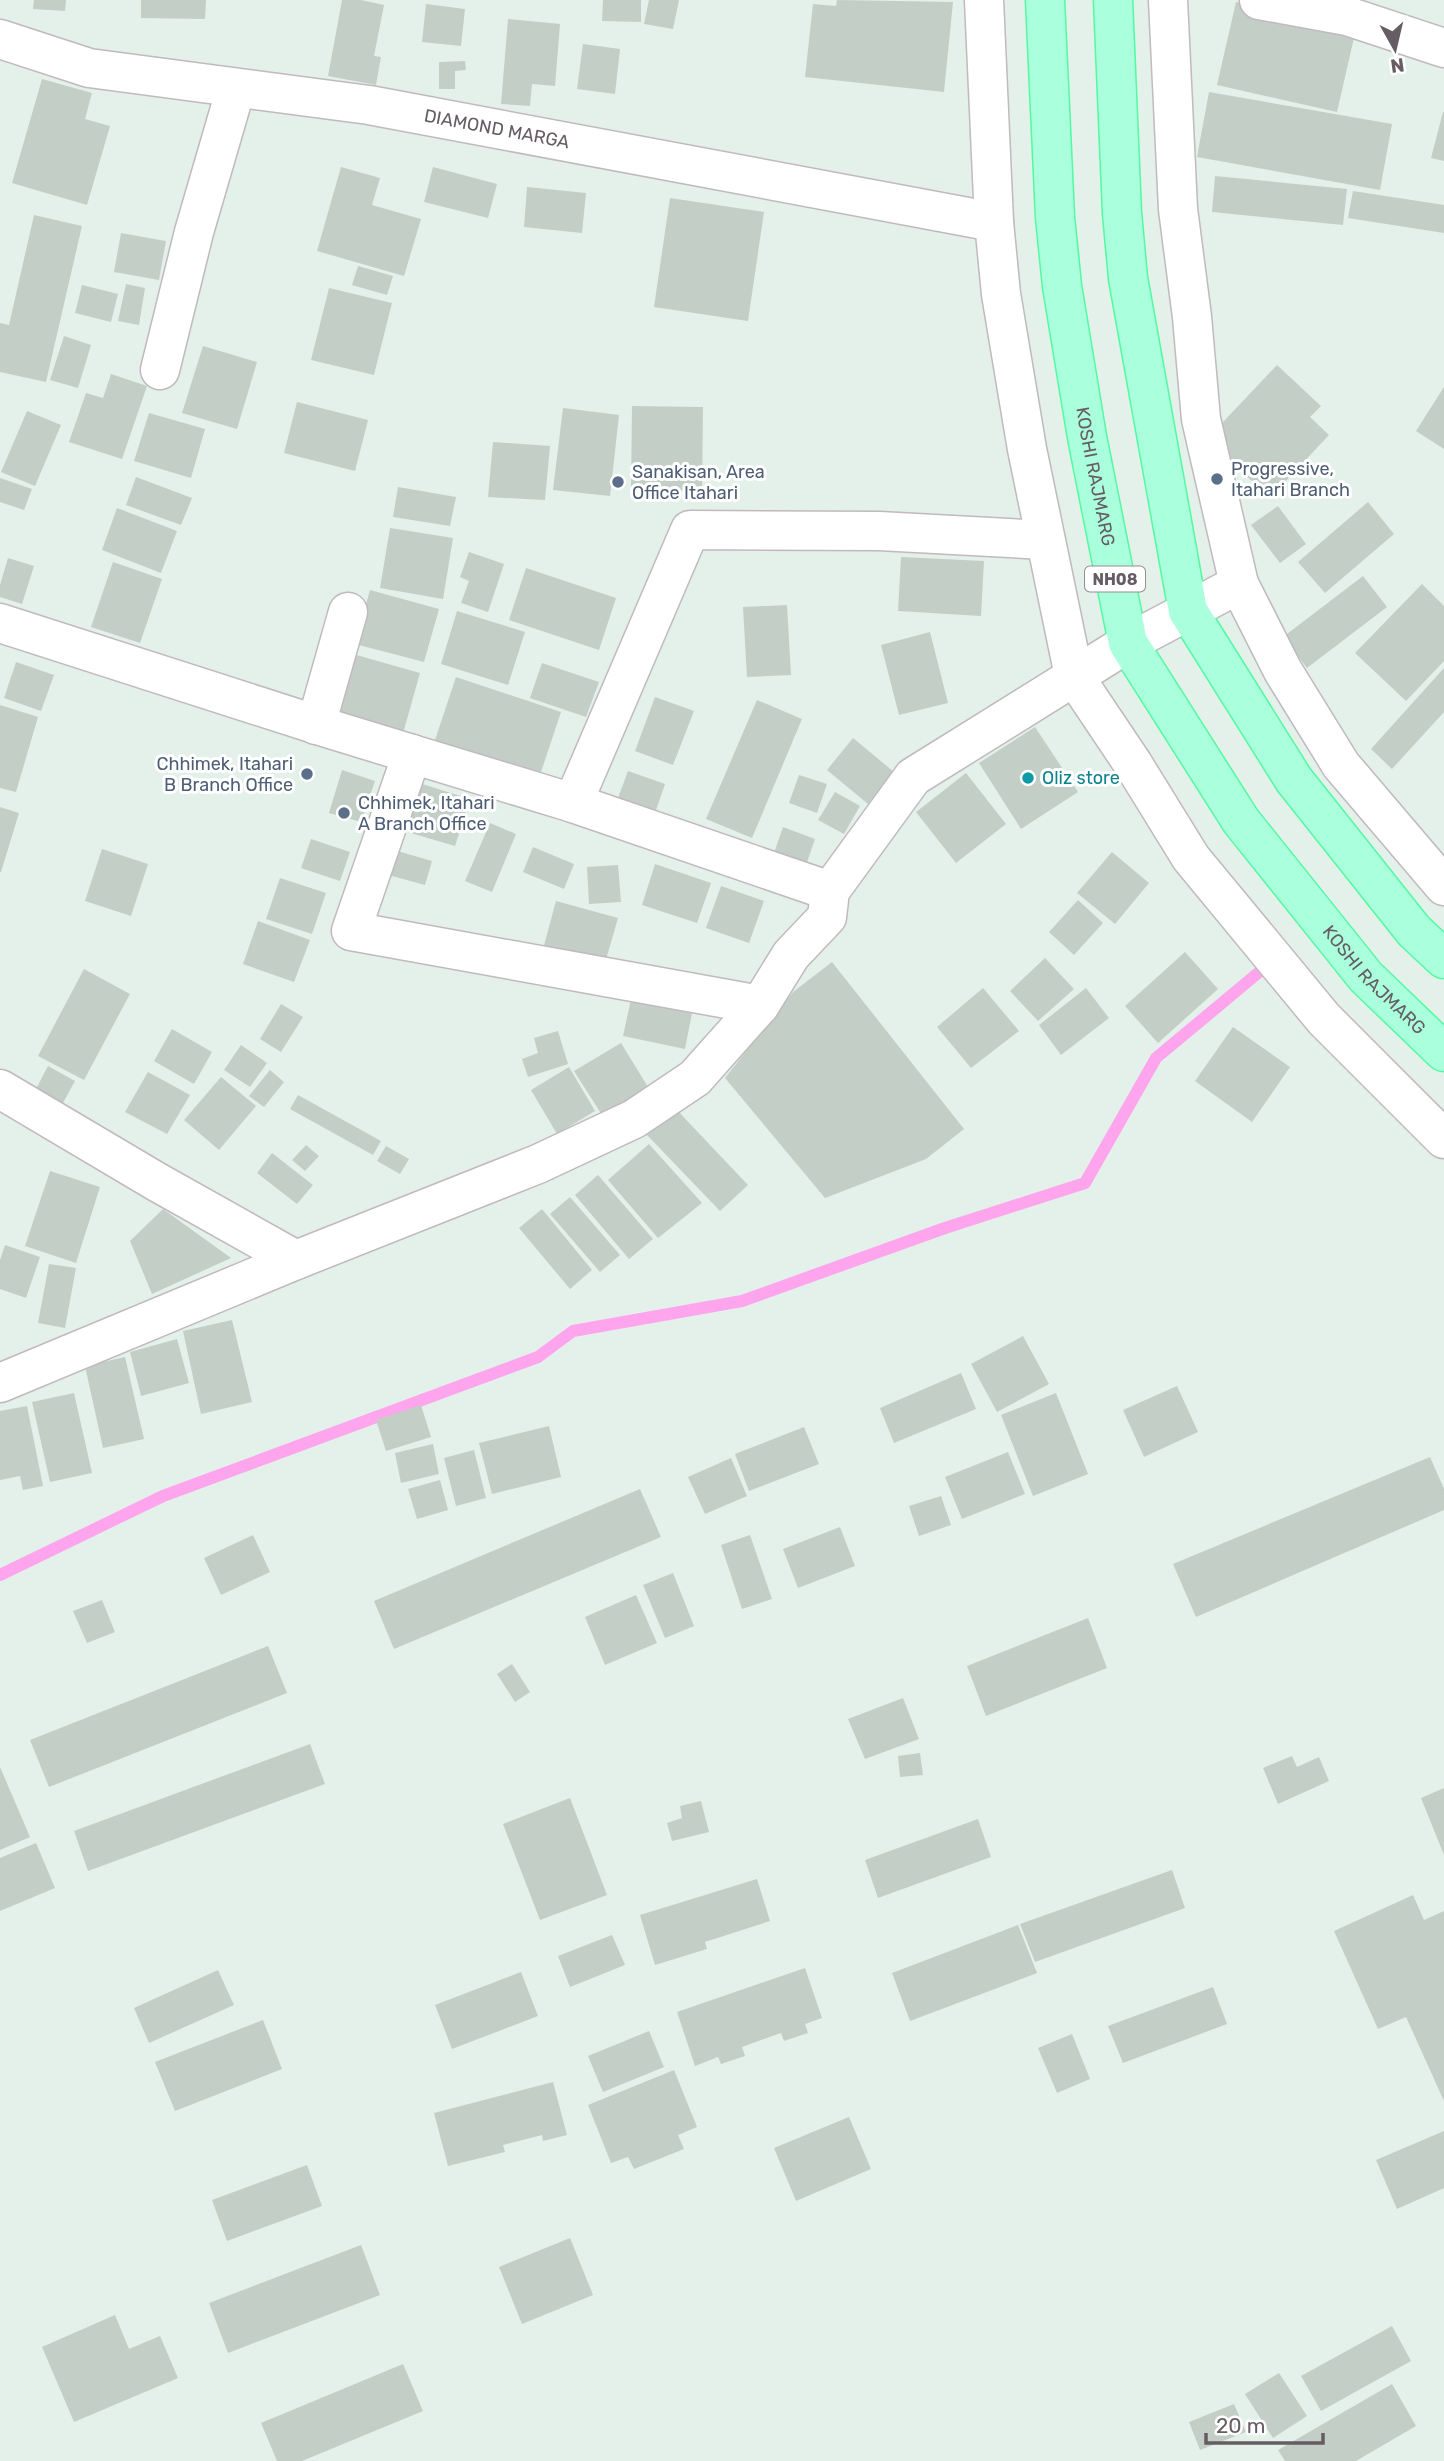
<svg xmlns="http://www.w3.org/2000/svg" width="1444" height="2461" font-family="Rubik,sans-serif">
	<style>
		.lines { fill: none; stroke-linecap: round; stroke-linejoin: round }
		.stream { stroke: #ffa5ee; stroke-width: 12 }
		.building { fill: #c3cec7 }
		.street-casing { stroke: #c1b9be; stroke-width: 41 }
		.primary-casing { stroke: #52faa1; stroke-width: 41 }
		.street { stroke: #fff; stroke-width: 38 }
		.primary { stroke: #aaffdc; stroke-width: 38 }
		.service-dot { fill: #5c6f8a; stroke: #fff; stroke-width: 2.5 }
		.culture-dot { fill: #0f9aa8; stroke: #fff; stroke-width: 2.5 }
		.labels { text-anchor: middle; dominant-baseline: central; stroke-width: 6; stroke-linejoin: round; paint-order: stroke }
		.shield { fill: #fff; stroke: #948d92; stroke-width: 2 }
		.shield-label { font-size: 16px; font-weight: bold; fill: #665c63 }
		.street-label { font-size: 18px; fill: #665c63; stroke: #fff }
		.service-label { font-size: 18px; fill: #4e5e75; stroke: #fff; text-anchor: start }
		.culture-label { font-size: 18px; fill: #0d838f; stroke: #fff; text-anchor: start }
	</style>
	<rect width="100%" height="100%" fill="#e4f0ea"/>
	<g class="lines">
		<path class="stream" d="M0 1575 163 1496 538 1357 573 1331 742 1301 945 1228 1085 1183 1156 1058 1258 973"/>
	</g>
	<path class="building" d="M34 0H66L65 11 33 9Z
		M141 0H206L205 19 141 18Z
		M342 0H361L384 5 374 56 381 57 376 85 328 76Z
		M603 0H641V22L602 21Z
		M649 0H679L673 29 644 24Z
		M837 0 953 2 944 92 805 77 813 4 836 6Z
		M1236 2 1356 29 1337 112 1217 85Z
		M426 4 465 9 461 46 422 42Z
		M508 19 560 24 555 86 532 84 530 106 501 104Z
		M583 44 620 49 615 94 577 89Z
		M465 61 466 70 455 71V89H439V62Z
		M42 79 92 93 85 119 110 126 87 205 12 183Z
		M1209 92 1392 124 1380 190 1197 157Z
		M1443 112H1444V161L1431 158Z
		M341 167 380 178 372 205 421 219 404 276 317 251Z
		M433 167 497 184 488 218 424 202Z
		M1215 176 1347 189 1343 225 1212 212Z
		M527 187 586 193 582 233 524 227Z
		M1353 191 1444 205V233L1348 218Z
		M670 198 764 212 748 321 654 307Z
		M34 215 82 226 46 382 0 372V323L9 325Z
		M121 233 166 241 159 280 114 272Z
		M358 266 393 276 387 295 352 285Z
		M126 284 145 288 139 325 118 321Z
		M82 285 118 294 111 322 75 313Z
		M329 288 392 303 374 375 311 360Z
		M64 336 91 345 78 388 50 380Z
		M203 346 257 362 237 429 182 413Z
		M1277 365 1321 406 1310 417 1329 435 1270 498 1207 439Z
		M111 374 147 386 122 459 69 442 86 393 103 398Z
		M1444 387V449L1416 431Z
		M297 402 368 420 355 471 284 453Z
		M632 406 703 407 702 491 631 490Z
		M563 408 619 415 610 496 553 490Z
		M27 411 61 425 35 486 1 472Z
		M149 413 205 429 191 478 134 461Z
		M493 442 550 446 545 500 488 497Z
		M136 477 192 498 181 525 126 505Z
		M0 478 32 489 24 510 0 502Z
		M398 487 456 497 450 526 393 517Z
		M1368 502 1394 534 1325 593 1298 562Z
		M1278 506 1306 544 1280 563 1251 525Z
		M117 508 177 531 161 573 102 550Z
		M390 528 453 538 443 599 380 588Z
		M469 552 504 564 488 612 461 603 469 581 460 577Z
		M901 557 984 561 981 616 898 611Z
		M8 558 34 566 22 604 0 597V585Z
		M113 562 162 579 140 643 91 627Z
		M526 568 616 598 599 650 509 620Z
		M1363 576 1387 607 1307 668 1283 637Z
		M1422 584 1444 606V661L1406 701 1355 653Z
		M370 590 439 609 424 662 355 644Z
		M787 605 791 675 747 677 743 607Z
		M457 611 525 632 508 685 441 664Z
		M930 632 948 703 899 715 881 645Z
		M353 654 420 673 402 737 335 718Z
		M16 662 54 675 41 711 4 698Z
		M542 663 599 682 586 717 530 698Z
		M1444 668V712L1392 769 1371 749Z
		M456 677 561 712 538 781 433 746Z
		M655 697 694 711 673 765 635 751Z
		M757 700 802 719 752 838 706 819Z
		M0 705 38 717 16 792 0 788Z
		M1035 727 1078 792 1021 829 979 763Z
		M853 738 894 772 868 804 827 770Z
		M342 770 375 781 361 822 329 813Z
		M628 771 665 784 653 819 615 806Z
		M966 773 1006 824 956 863 916 812Z
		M799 775 827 784 817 813 789 803Z
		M419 783 470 799 455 846 404 831Z
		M835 792 860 806 844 834 818 820Z
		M0 807 19 813 1 872H0Z
		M490 823 516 834 492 892 465 881Z
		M783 827 815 839 804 871 772 859Z
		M311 839 350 852 340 881 301 868Z
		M533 847 574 864 564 889 523 872Z
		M387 848 432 861 425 885 381 873Z
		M102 849 148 864 131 916 85 901Z
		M1112 852 1149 883 1115 924 1077 893Z
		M655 864 711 883 697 923 642 905Z
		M618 865 621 902 589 904 587 867Z
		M280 878 326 893 312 934 266 919Z
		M721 886 764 901 749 943 706 928Z
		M1078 900 1103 923 1074 955 1049 932Z
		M556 901 618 918 603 970 542 953Z
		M258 921 310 940 294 982 243 964Z
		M1185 952 1218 989 1158 1043 1125 1006Z
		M1045 958 1074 989 1038 1021 1010 991Z
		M832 962 964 1129 926 1159 825 1198 725 1078 793 992Z
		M84 969 130 994 84 1080 38 1056Z
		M983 988 1019 1031 971 1068 937 1027Z
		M1086 988 1109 1018 1061 1055 1039 1025Z
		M632 995 693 1008 685 1049 623 1036Z
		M281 1004 303 1017 281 1052 260 1039Z
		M1233 1027 1290 1067 1252 1122 1195 1081Z
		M172 1029 212 1052 194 1084 154 1061Z
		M558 1031 568 1064 528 1077 522 1059 538 1053 534 1038Z
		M621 1043 648 1087 602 1115 574 1071Z
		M241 1045 267 1063 250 1087 224 1070Z
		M48 1066 75 1081 63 1103 36 1089Z
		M569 1067 595 1111 557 1134 531 1090Z
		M270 1070 284 1082 264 1107 249 1096Z
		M148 1072 190 1095 167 1134 125 1112Z
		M221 1077 256 1106 219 1150 184 1120Z
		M298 1095 381 1141 373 1155 290 1109Z
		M675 1108 748 1185 720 1211 647 1135Z
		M649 1144 702 1203 658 1238 608 1180Z
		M306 1145 319 1156 305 1171 292 1160Z
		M386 1146 409 1159 400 1174 377 1161Z
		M272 1153 313 1185 297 1204 257 1173Z
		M50 1171 100 1187 76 1263 25 1246Z
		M598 1175 653 1239 629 1259 575 1195Z
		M570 1197 620 1255 600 1272 550 1214Z
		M163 1209 231 1258 152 1294 130 1241Z
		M542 1209 592 1270 570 1289 519 1228Z
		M5 1245 40 1257 26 1298 0 1289V1260Z
		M49 1264 76 1268 65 1328 38 1323Z
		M232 1320 252 1402 201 1414 183 1331Z
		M1023 1336 1049 1384 997 1412 971 1364Z
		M177 1339 189 1383 141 1396 130 1352Z
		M125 1357 144 1439 103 1448 85 1366Z
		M961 1373 976 1409 894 1443 880 1408Z
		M1177 1386 1198 1432 1144 1457 1123 1410Z
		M74 1393 92 1473 50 1482 32 1402Z
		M1056 1393 1088 1474 1033 1496 1001 1415Z
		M421 1405 431 1437 386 1451 376 1420Z
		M27 1406 43 1486 23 1490 20 1476 0 1480V1411Z
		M549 1426 561 1477 492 1494 479 1443Z
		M804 1427 819 1464 749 1491 735 1454Z
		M433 1444 439 1474 401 1483 395 1453Z
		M474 1450 486 1498 456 1506 444 1458Z
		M1008 1452 1025 1494 962 1519 945 1477Z
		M1430 1457 1444 1489V1510L1196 1617 1173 1564Z
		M731 1458 747 1496 705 1514 688 1477Z
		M440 1480 448 1510 417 1519 408 1489Z
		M640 1489 661 1537 394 1649 374 1601Z
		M941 1496 951 1525 919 1536 909 1506Z
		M840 1527 855 1566 798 1588 783 1549Z
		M253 1535 270 1572 221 1595 204 1558Z
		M750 1535 772 1599 742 1609 721 1545Z
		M673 1573 694 1626 665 1638 643 1585Z
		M636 1595 657 1643 605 1665 585 1617Z
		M102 1600 115 1632 87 1643 73 1611Z
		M1088 1618 1107 1668 986 1716 967 1666Z
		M268 1646 287 1693 49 1787 30 1740Z
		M512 1664 530 1692 515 1702 497 1674Z
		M903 1698 919 1739 865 1759 848 1719Z
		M310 1744 325 1784 88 1871 74 1831Z
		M920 1753 923 1775 900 1777 898 1756Z
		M1292 1756 1297 1767 1319 1757 1329 1781 1278 1804 1263 1768Z
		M0 1767 30 1837 0 1850Z
		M1444 1788V1855L1421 1798Z
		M570 1798 607 1895 540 1920 503 1824Z
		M701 1801 709 1832 672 1841 667 1823 682 1818 680 1806Z
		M978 1819 991 1857 878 1898 865 1860Z
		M36 1843 55 1888 0 1911V1858Z
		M1172 1870 1185 1908 1035 1962 1020 1924Z
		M757 1879 770 1921 705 1942 707 1949 655 1965 640 1915Z
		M1413 1895 1424 1920 1444 1911V2101L1406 2017 1378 2029 1334 1931Z
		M1018 1925 1037 1973 910 2021 892 1973Z
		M612 1935 625 1965 570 1987 558 1956Z
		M805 1968 822 2018 805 2024 808 2033 784 2041 781 2033 742 2047 745 2056 721 2064 718 2057 695 2066 677 2012Z
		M218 1970 234 2005 149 2043 134 2008Z
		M521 1972 538 2016 452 2049 435 2005Z
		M1213 1987 1227 2024 1123 2063 1108 2026Z
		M263 2020 282 2069 175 2111 155 2062Z
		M649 2031 664 2067 603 2092 588 2056Z
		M1072 2034 1090 2079 1057 2093 1038 2048Z
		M674 2070 697 2127 678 2135 684 2149 634 2169 628 2157 611 2163 588 2105Z
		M553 2082 567 2135 543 2141 542 2135 503 2145 505 2152 448 2166 434 2113Z
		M849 2117 871 2169 796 2201 774 2148Z
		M1444 2131V2188L1397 2209 1376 2160Z
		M307 2165 322 2206 227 2241 212 2200Z
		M570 2238 593 2295 522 2324 499 2267Z
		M361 2245 380 2295 228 2353 209 2303Z
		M115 2315 129 2349 160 2336 178 2378 74 2422 42 2347Z
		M1392 2326 1411 2361 1321 2411 1301 2376Z
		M403 2364 423 2411 302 2461H277L261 2423Z
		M1279 2373 1307 2416 1273 2438 1245 2394Z
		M1392 2384 1416 2426 1356 2461H1285L1278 2450Z
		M1234 2404 1246 2432 1200 2450 1189 2422Z"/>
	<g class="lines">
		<g class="street-casing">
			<g id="street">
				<path d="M984 0 994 222 1001 294 1027 449 1074 676 1133 764 1191 858 1324 1019 1444 1139"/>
				<path d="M1168 0 1178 209 1192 317 1201 419 1239 584 1283 671 1341 765 1444 886"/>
				<path d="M1259 0 1347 16 1444 48"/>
				<path id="s1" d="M0 39 89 68 369 105 994 222"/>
				<path d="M160 370 194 232 236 88"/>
				<path d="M0 623 330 729 573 803 830 891"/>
				<path d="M316 725 348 612"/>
				<path d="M412 754 351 931 760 1005"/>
				<path d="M573 803 690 530 879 531 1044 540"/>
				<path d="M0 1089 157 1182 296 1260"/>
				<path d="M0 1383 296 1260 538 1164 634 1119 695 1078 760 1005 791 955 827 917 830 891 913 777 1128 643 1239 584"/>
			</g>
		</g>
		<g class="primary-casing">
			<g id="primary">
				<path id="s2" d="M1045 0 1055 217 1062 286 1087 437 1128 643 1241 821 1366 977 1444 1052"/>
				<path d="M1113 0 1122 213 1128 278 1188 611 1294 780 1414 931 1444 959"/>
			</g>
		</g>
		<use href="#street" class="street"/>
		<use href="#primary" class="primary"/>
	</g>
	<g class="service-dot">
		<circle cx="1217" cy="479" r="7"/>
		<circle cx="618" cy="482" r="7"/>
		<circle cx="307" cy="774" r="7"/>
		<circle cx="344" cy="813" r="7"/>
	</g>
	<circle class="culture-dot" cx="1028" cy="778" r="7"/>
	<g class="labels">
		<rect class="shield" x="1085" y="566.5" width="60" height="25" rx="5"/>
		<g class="shield-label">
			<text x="1115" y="579">NH08</text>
		</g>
		<g class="street-label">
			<text stroke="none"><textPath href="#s1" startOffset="506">DIAMOND MARGA</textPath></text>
			<text stroke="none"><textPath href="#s2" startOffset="480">KOSHI RAJMARG</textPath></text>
			<text stroke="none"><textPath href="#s2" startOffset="1068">KOSHI RAJMARG</textPath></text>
		</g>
		<g class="service-label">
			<text x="1231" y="469">Progressive,<tspan x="1231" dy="21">Itahari Branch</tspan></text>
			<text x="632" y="472">Sanakisan, Area<tspan x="632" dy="21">Office Itahari</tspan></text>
			<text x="293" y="764" text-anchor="end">Chhimek, Itahari<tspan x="293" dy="21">B Branch Office</tspan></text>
			<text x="358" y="803">Chhimek, Itahari<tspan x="358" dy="21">A Branch Office</tspan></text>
		</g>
		<g class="culture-label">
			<text x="1042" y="778">Oliz store</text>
		</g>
	</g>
	<g transform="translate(1395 49) rotate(172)" stroke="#ffffff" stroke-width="5" paint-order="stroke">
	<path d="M0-5L12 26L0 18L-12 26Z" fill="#665c63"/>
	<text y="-10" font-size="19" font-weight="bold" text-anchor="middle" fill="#665c63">N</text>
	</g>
	<path d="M1206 2433v10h117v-10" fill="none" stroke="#665c63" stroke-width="3.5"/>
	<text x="1216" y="2433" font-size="21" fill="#665c63" stroke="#ffffff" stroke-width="5" paint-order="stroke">20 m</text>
</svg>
